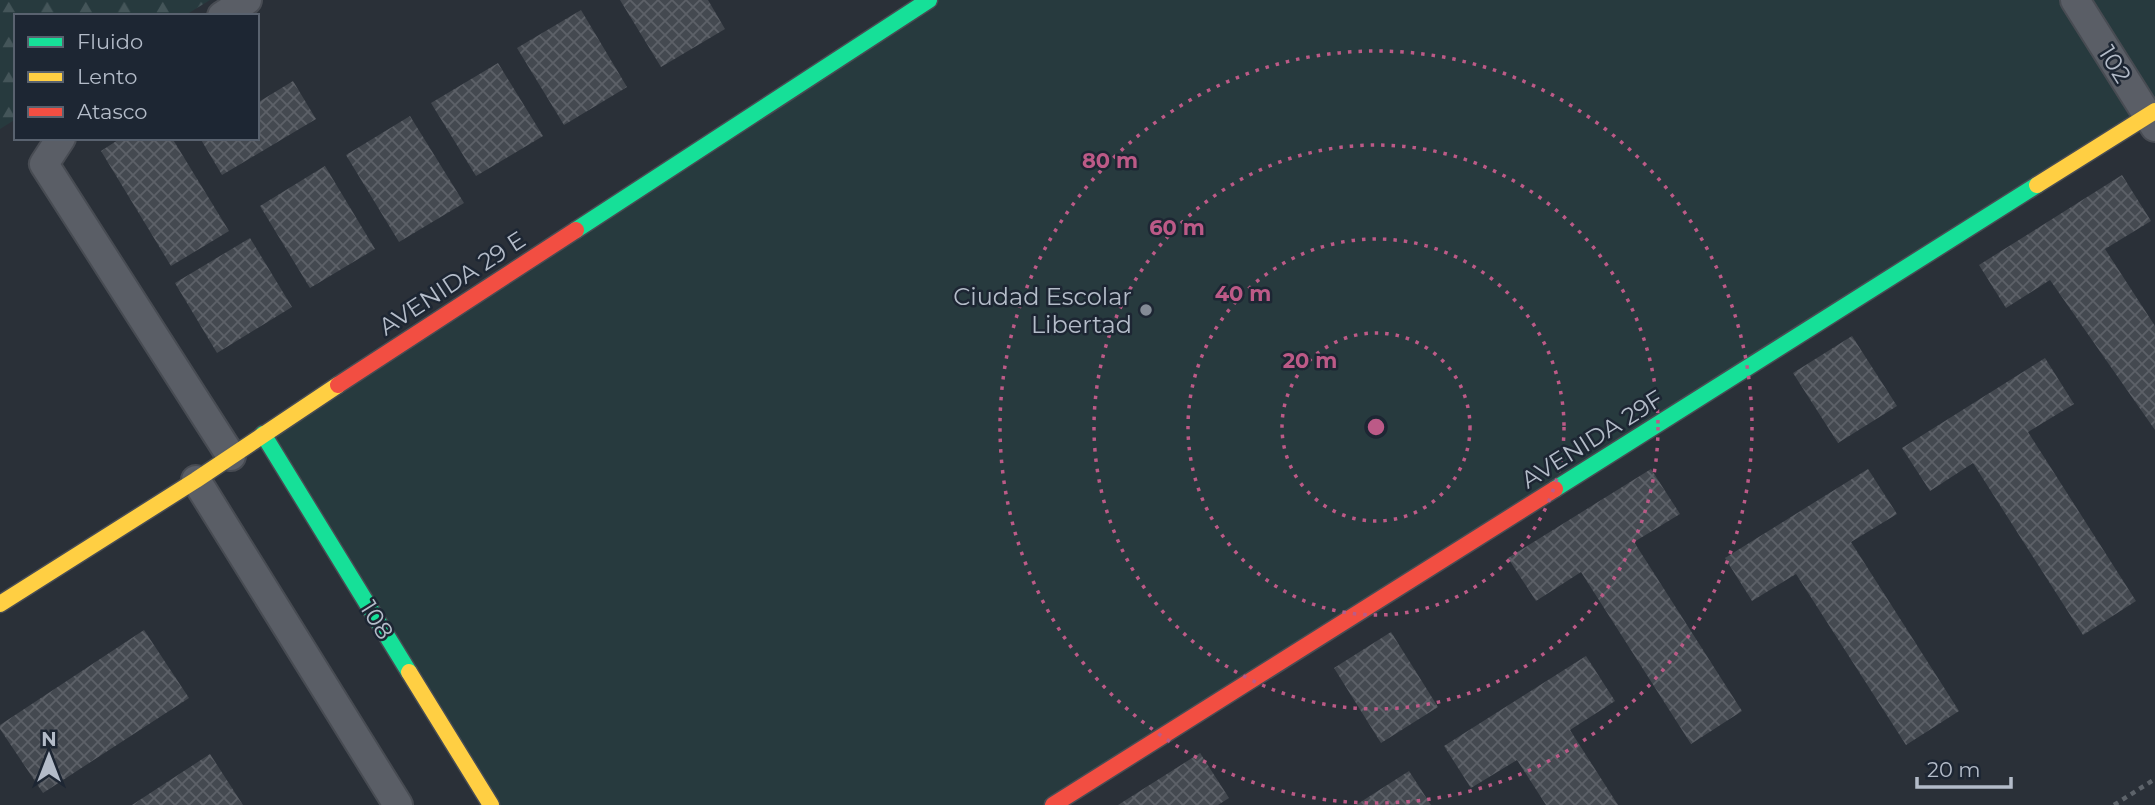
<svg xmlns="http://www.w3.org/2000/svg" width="2155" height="805" font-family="Montserrat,sans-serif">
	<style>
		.forest { fill: url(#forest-firs) }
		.park { fill: #273a3e }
		.building { fill: url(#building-cross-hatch) }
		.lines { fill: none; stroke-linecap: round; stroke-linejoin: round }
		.street-casing { stroke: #484c53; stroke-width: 32 }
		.fast-casing { stroke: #484c53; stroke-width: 19 }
		.slow-casing { stroke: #484c53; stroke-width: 19 }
		.jam-casing { stroke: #484c53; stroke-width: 19 }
		.path { stroke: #5d636a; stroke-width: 4.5; stroke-dasharray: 5 5; stroke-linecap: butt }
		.street { stroke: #5a5e66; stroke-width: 28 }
		.fast { stroke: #16e098; stroke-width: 16 }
		.slow { stroke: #ffcf43; stroke-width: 16 }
		.jam { stroke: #f24e42; stroke-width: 16 }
		.ring { fill: none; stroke: #bc5a87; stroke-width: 3.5; stroke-dasharray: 3.5 7 }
		.poi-dot { fill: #848b96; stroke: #1d2633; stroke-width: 2.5 }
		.labels { text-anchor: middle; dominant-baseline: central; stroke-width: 5; stroke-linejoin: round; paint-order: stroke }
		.street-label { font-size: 24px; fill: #b4bcc9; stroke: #1d2633 }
		.poi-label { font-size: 24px; fill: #b4bcc9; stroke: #1d2633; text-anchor: end }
		.centre { fill: #bc5a87; stroke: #1d2633; stroke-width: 3.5 }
		.ring-label { font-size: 21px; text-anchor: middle; font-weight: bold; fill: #bc5a87; stroke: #1d2633; stroke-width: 5; stroke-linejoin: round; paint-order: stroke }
	</style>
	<defs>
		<pattern id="forest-firs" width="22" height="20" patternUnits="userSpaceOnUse" patternTransform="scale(1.75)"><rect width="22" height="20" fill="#273a3e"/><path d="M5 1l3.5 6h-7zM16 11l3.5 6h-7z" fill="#445559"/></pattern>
		<pattern id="building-cross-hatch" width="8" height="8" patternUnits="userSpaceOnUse" patternTransform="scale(1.75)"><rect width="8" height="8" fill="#444950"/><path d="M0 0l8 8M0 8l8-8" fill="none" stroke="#5d6168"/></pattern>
	</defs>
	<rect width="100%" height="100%" fill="#2a3038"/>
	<path class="forest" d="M0 0H210L184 16H16V119L0 129Z"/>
	<path class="park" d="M929 0H2155V111L1053 805H491L263 434Z"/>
	<path class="building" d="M620 0H708L725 29 661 67Z
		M581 10 627 87 564 125 517 48Z
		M498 63 543 136 476 176 431 103Z
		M293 81 316 119 222 175 200 138H257V103Z
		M410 116 464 203 399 242 346 155Z
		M121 138H172L229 231 171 266 101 151Z
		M325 166 375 249 310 288 260 206Z
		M2122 175 2151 221 2105 249 2155 326V430L2050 280 2006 308 1979 265Z
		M250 238 292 307 217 353 175 283Z
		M1852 336 1897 406 1838 443 1793 373Z
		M2045 358 2074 404 2028 432 2136 601 2083 635 1973 463 1930 491 1902 448Z
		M1651 469 1680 514 1634 542 1742 711 1691 744 1581 572 1536 601 1508 558Z
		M1868 469 1897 514 1851 542 1959 711 1906 745 1796 574 1752 601 1725 558Z
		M144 630 189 698 43 793 0 729V725Z
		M1391 632 1438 707 1381 743 1334 668Z
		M1586 656 1615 701 1570 730 1618 805H1546L1517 760 1471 788 1444 746Z
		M1200 753 1229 798 1218 805H1118Z
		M210 754 243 805H132Z
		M1409 771 1431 805H1356Z"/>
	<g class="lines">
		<g class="street-casing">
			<path id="street" d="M2075 0 2155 127
				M222 16 247 0
				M61 138 44 164 231 456
				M196 480 398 805"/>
		</g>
		<g class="fast-casing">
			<path id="fast" d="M576 230 929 0
				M263 434 409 672
				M1555 489 2037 185"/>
		</g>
		<g class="slow-casing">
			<path id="slow" d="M2037 185 2155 111
				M0 604 196 480 338 385
				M409 672 491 805"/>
		</g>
		<g class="jam-casing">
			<path id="jam" d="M338 385 576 230
				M1053 805 1555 489"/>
		</g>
		<path class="path" d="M2114 805 2155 779"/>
		<use href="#street" class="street"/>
		<use href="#fast" class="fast"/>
		<use href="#slow" class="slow"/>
		<use href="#jam" class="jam"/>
	</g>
	<g class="ring">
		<circle cx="1376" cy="427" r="94"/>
		<circle cx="1376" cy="427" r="188"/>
		<circle cx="1376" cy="427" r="282"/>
		<circle cx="1376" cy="427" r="376"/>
	</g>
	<circle class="poi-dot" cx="1146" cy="310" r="7"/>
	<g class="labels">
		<g class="street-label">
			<text transform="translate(2115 64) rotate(58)">102</text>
			<text transform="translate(452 283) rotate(-33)">AVENIDA 29 E</text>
			<text transform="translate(1592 439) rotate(-32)">AVENIDA 29F</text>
			<text transform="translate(377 620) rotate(58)">108</text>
		</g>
		<g class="poi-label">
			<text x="1132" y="296">Ciudad Escolar<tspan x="1132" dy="28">Libertad</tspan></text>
		</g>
	</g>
	<circle cx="1376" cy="427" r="10" class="centre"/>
	<g class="ring-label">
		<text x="1110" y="168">80 m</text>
		<text x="1177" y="235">60 m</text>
		<text x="1243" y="301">40 m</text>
		<text x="1310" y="368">20 m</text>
	</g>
	<rect x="14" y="14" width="245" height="126" fill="#1d2633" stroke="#59626f" stroke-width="2"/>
	<rect x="28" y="37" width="35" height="10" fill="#16e098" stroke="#59626f" stroke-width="2"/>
	<text x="77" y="49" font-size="21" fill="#b4bcc9">Fluido</text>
	<rect x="28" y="72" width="35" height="10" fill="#ffcf43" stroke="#59626f" stroke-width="2"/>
	<text x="77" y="84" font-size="21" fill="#b4bcc9">Lento</text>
	<rect x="28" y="107" width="35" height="10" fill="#f24e42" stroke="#59626f" stroke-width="2"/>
	<text x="77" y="119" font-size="21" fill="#b4bcc9">Atasco</text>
	<g transform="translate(49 756)" stroke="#1d2633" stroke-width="5" paint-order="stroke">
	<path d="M0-5L12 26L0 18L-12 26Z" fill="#b4bcc9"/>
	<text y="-10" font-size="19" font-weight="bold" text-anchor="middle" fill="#b4bcc9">N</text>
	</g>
	<path d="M1917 777v10h94v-10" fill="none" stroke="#b4bcc9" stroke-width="3.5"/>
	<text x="1927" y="777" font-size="21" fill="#b4bcc9" stroke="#1d2633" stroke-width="5" paint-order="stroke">20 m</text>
</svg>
